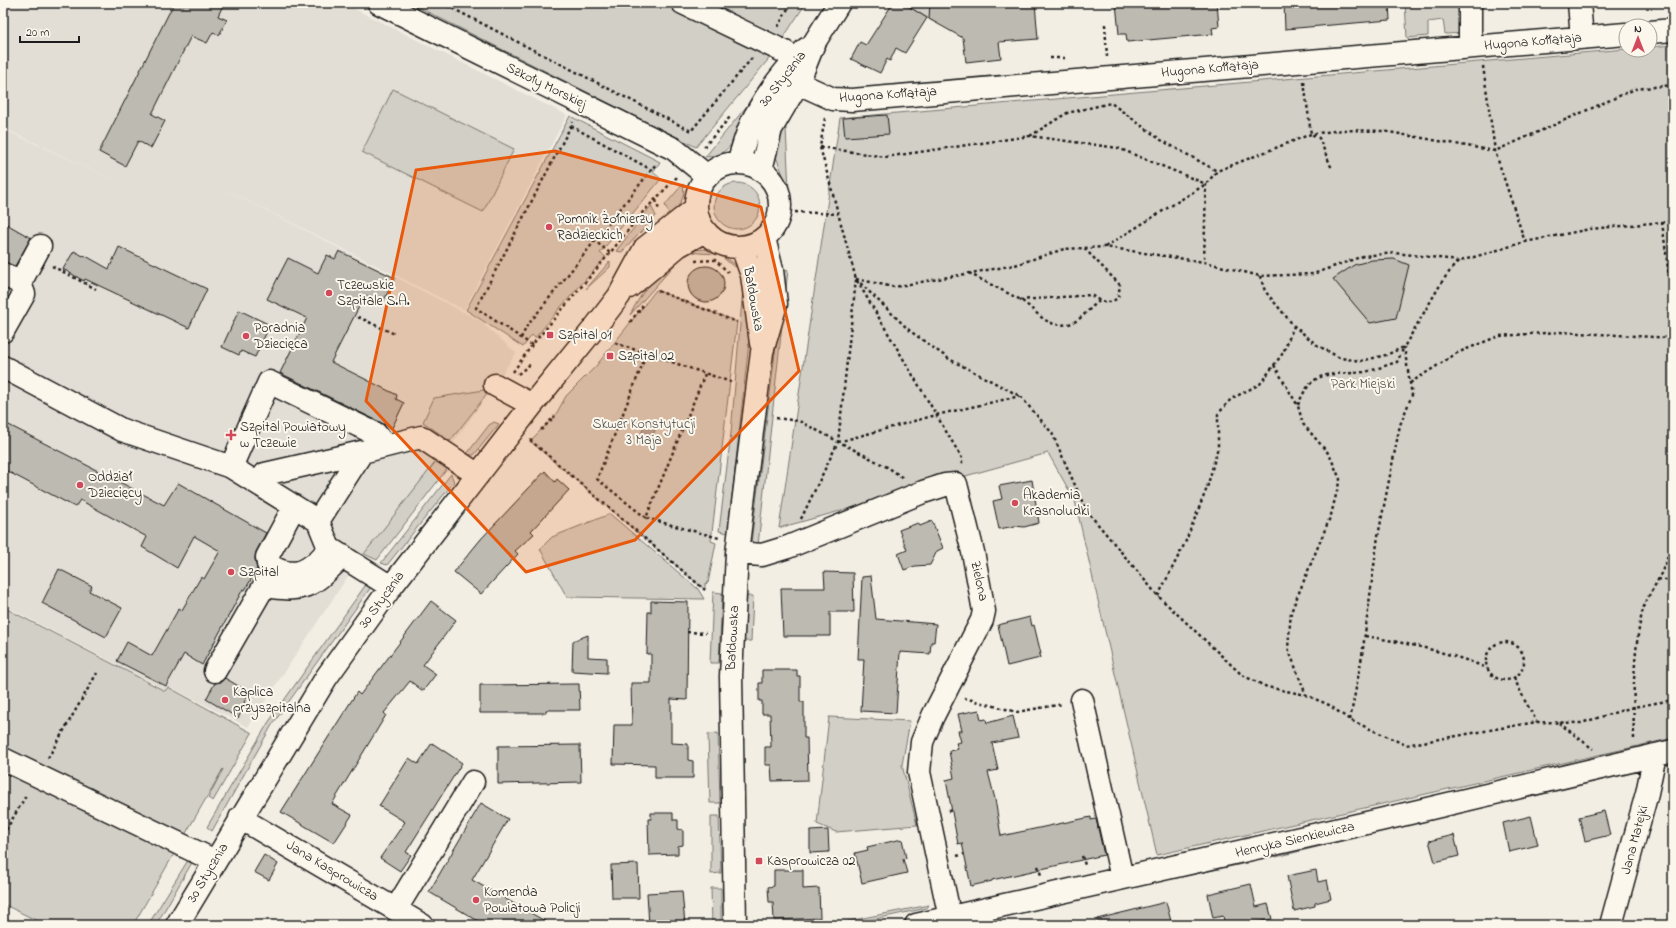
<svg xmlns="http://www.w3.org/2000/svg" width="1676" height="928" font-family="'Indie Flower',sans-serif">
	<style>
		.built { fill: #e2ded5 }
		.green { fill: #d2cfc6; stroke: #777671 }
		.water { fill: #a9a6a0; stroke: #716f6b }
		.building { fill: #bdbab1; stroke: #1c1c1c }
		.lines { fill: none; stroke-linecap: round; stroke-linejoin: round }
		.minor-casing { stroke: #1c1c1c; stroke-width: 25 }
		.path { stroke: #1c1c1c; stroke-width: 2.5; stroke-dasharray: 3 3; stroke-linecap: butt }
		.minor { stroke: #fbf7ec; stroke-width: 22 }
		.marked { fill: #e8590c; fill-opacity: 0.2; stroke: #e8590c; stroke-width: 3; stroke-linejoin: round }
		.poi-dot { fill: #d1495b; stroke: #fbf7ec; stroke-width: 1.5 }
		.labels { text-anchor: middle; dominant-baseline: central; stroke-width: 4; stroke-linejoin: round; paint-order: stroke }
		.street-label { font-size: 14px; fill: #1c1c1c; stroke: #fbf7ec }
		.poi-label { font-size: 14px; fill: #1c1c1c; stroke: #fbf7ec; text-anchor: start }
		.park-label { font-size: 14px; fill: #53524f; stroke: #fbf7ec }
	</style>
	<rect width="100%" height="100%" fill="#f2eee4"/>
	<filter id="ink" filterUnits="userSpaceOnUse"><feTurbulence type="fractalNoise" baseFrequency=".025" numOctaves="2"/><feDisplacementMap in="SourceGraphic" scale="8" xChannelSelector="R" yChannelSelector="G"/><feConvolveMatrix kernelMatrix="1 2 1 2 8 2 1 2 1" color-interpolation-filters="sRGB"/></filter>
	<g filter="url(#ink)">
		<path class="built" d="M3 3H343L567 115 464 310 211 182 479 320 516 353 495 385 445 454 352 570 248 727 168 686 165 690 3 605V129L119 182 3 128Z"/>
		<path class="green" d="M410 3H806L772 55 696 147Z
			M903 3H945L934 22Z
			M1405 3H1470V33L1445 34 1443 20 1428 22V36L1407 38Z
			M1673 45V738L1157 855 1075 501 1048 453 779 528 840 118 1626 49 1650 50V47Z
			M393 89 514 149 483 212 362 152Z
			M751 105C741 127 734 157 705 157L746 107Z
			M570 116 660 162 653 172 661 179 600 253 606 257 560 308 535 338 532 335 523 347 466 310Z
			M782 125 786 128 789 190 774 152Z
			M714 206a23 23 0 1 1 46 0a23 23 0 1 1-46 0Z
			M683 184C686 199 679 205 670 216L665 205Z
			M651 206 656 216 622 252 616 251Z
			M709 249 732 262 737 267C731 267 726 259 721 256 710 251 700 256 689 250Z
			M678 256V261L630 315C643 290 655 273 678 256Z
			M610 261V267L586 289Z
			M788 270 758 545 751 543 782 299 779 271Z
			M743 288H746L749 342 728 533 719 531 731 433Z
			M656 290 737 322 711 541 716 543 708 583 705 584V590L530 441 555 416 566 396 596 366Z
			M484 390 488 393 450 441 423 422 434 398Z
			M494 422 499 424 474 455H466L489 425Z
			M437 460 447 469 377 560 364 554Z
			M451 474 454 482 387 565 381 563Z
			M610 514 698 589 704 599 567 597 540 549 552 537Z
			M367 583 371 587 272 725 212 831 207 827 268 723Z
			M713 592 722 593 719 663H710Z
			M747 596H753L751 641H745L743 635Z
			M3 607 165 691 168 687 252 733 213 801 208 798 223 769 133 925H46L3 904Z
			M829 717 910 721 902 765 917 825 836 832 817 824Z
			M718 733 720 803H710L708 734Z
			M1456 813 1276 857 1274 853Z
			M711 816H719L721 873 711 874Z
			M190 857 194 859 156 925H148Z
			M1244 860 1247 863 1172 879 1171 876Z
			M711 888H721V925H712Z
			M929 905 927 908 847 925H839L838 923Z"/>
		<path class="water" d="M646 420 657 424 649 447 638 443Z"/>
		<path class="building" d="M174 3H224L218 16 227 20 219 35 213 32 207 43 191 36 152 114 165 121 151 148 138 141 125 166 99 152Z
			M893 3H903L927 18 905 53 896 48 890 61 887 59 880 73 851 59 860 42 866 45Z
			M930 3H1035L1038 39 999 42 1001 58 966 62 963 38 929 19Z
			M1116 3H1217L1219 27 1212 28 1213 34 1127 42 1126 34H1119Z
			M1284 3H1389L1390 20 1285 29Z
			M887 115 889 134 845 137 843 118Z
			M3 222 31 238 15 266 3 262Z
			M119 247 207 289 189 328 85 279 84 281 63 269 74 251 83 256 84 255 109 269Z
			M339 251 395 278 382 304 365 295 331 362 397 395 396 399 404 403 392 428 280 373 307 318 267 299 288 258 318 273 327 255 335 259Z
			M1394 259 1409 265 1396 318 1370 323 1333 279 1354 265 1372 260Z
			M688 284a18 18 0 1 1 36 0a18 18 0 1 1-36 0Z
			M239 310 270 325 255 357 241 351 239 355 222 347Z
			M3 422 164 505 178 483 266 533 256 552 255 559 257 569 245 590 243 589 202 665 184 654 166 686 117 661 127 642 152 656 179 608 182 610 201 577 204 579 220 551 194 536 177 568 142 547 147 537 80 500 75 507 3 469Z
			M545 471 555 482 557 479 569 490 531 531 534 534 515 551 518 554 481 594 454 572 481 539Z
			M1032 480 1039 523 1024 527 1015 526 999 529 993 501 1002 499 999 486Z
			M932 521 943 548 937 551 930 565 915 566 904 570 898 554 907 550 899 530 918 523 920 526Z
			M59 569 92 586 89 591 122 608 106 637 42 603Z
			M824 572 853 573 854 612H830V636H783L781 588H825Z
			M871 576 876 619 936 624 934 642H931L930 654 900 652 896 713 861 711 864 659H858L862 577Z
			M431 601 456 620 423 665 436 674 423 691 410 681 384 713 386 715 332 804 352 815 334 843 281 812 357 692 360 695Z
			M651 601 688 602 687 700 671 699V743L688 744V760L693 761V778H655V765L613 764 614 725H632L631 683H651V654H647L648 612H651Z
			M1030 617 1032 626 1034 625 1041 654H1039L1040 658 1007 666 998 625Z
			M588 635V657L607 658V673L572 671 573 641Z
			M762 670H797V676H800V702H804V738H807L808 780 772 781 771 765H765V747H771L770 714H762V701H759V683H762Z
			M225 678 250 693 244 702 246 704 238 718 206 699 215 683 221 682Z
			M579 684 580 710H546V713H480V685Z
			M979 710 981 720 986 719 987 723 1013 716 1018 738 992 743 998 770 988 772 995 799 1001 836 1091 817V820L1096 819 1104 855 992 880V881L971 886 962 843 958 844 946 780 954 778 949 751 958 749 956 743 961 742 958 731H962L958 714Z
			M432 743 462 763 406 852 411 855 400 871 380 858 405 822 379 806 409 758 418 764Z
			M580 745 581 782 498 784V746Z
			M481 803 508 819 472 880 552 925H485L429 892Z
			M1604 811 1610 835 1585 841 1579 817Z
			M651 813H673V820H678V829L683 830V845L678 846V854L649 855 648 819H651Z
			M1531 816 1538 845 1509 852 1503 823Z
			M828 830 829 852 810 853V831Z
			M1454 835 1459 856 1435 862 1429 841Z
			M902 839 906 858 903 859 907 873 862 883 855 853 868 850 867 847Z
			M264 855 278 864 269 880 254 872Z
			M638 864 639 898H612L611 865Z
			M774 870H803V889L819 888 820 918 774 920 773 902H769L768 887 774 886Z
			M1316 870 1318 882 1327 880 1331 899 1315 903V906L1294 911 1287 876Z
			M1251 884 1256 907 1268 904 1272 919 1242 925H1225L1223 916 1213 918 1208 894Z
			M682 891 685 925H649L647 893Z
			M1166 902 1172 925H1097V919Z"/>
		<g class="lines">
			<g class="minor-casing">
				<path id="minor" d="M379 3 674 149 707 176
					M683 3 785 52 796 59
					M1470 3V47
					M1579 3 1582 38
					M1650 32 1673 30
					M798 83 833 99 852 100 1626 34
					M738 163C743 148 747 130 755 116 768 92 786 68 806 49
					M696 205a42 42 0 1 1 84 0a42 42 0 1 1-84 0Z
					M761 170 771 129 798 83 814 43 839 3
					M742 247 752 275 761 343
					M3 274 20 283
					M629 287 678 246 705 231
					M3 331 24 294 20 283 40 246
					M3 367 122 430 231 467 318 521 329 548 391 587
					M495 385 532 405
					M231 467 269 382 376 434 385 446
					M259 484 265 474 362 452
					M294 507 267 557 268 564C292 581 310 572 327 551
					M318 521 362 452 421 437 478 475
					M737 553 762 555 788 547 923 492 945 485 956 484 973 552 984 611 982 620 933 716 922 742 919 772 950 918
					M215 671 264 586C308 593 312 585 343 556
					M1082 700 1122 878
					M3 759 215 861
					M240 818 422 925
					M396 909 473 782
					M177 925 326 678 391 587 532 405 596 326 619 296 645 248 696 208
					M735 925 731 676 737 553 742 511 762 352 776 304 772 270 764 238
					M916 925 1393 817 1673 751
					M1611 925 1647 793 1655 755"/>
			</g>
			<path class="path" d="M442 3 691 131 752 58
				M1105 24 1107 57
				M778 27 791 3
				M1050 58H1065
				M1483 66 1495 151 1525 242
				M1304 82 1311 134 1319 138 1332 169
				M825 118 820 147 856 279 963 460 961 465
				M571 126 652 170
				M1030 136 1067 113 1111 103 1161 140 1217 171
				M704 147 730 117
				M820 147 885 157 1030 136 1118 148 1206 184 1204 262
				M656 200 659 210
				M795 212 838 214
				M1662 222 1673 307
				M564 232 595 241 610 253
				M1105 247 1206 184 1217 171 1311 134 1342 130 1383 131 1495 151 1635 89 1673 85
				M695 261 715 260 728 272
				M52 266 96 289
				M969 273C985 282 1002 290 1019 299 1036 309 1045 329 1068 324 1081 322 1089 307 1100 301
				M1260 276 1265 291 1294 326 1317 345 1340 358 1361 361 1386 355 1404 347 1443 280 1457 262
				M856 279 910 331 949 359 1020 396 1052 433 1086 510 1158 596 1242 675 1267 687 1306 695 1329 705 1350 720 1406 745 1518 725 1537 722 1581 723 1633 707 1673 700
				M856 279 894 287 1015 265 1064 249 1105 247 1204 262 1260 276 1313 274 1363 256 1395 253 1448 259 1457 262 1525 242 1590 229 1673 221
				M658 291 737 322
				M1020 300 1091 295 1100 301 1111 302 1118 298 1120 285 1084 248
				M358 317 395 334
				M630 322 645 303
				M521 338 527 326 656 164
				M615 343 731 382
				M532 345 476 308 573 122
				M1274 365 1298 406 1303 424 1329 454 1340 479 1331 515 1291 612 1288 648 1306 695
				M513 372 532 345 610 253 641 214 677 177
				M518 374 532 363
				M705 374 646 518 719 538
				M1410 383 1457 353 1499 336 1560 332 1673 338
				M1298 405C1313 367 1330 376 1364 372 1375 370 1386 365 1397 362L1404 347
				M776 418 799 421 889 468 903 478
				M541 430 555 416
				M530 440 705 590
				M838 442 936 415 1020 396
				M646 518 597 479 647 353
				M801 519 838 442 856 280
				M1658 579 1673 581
				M1158 596 1185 543 1207 488 1218 447V414L1231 399 1260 384 1283 353 1294 326
				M687 632 706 633
				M1365 636C1407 643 1448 652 1487 668
				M1486 661a19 19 0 1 1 38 0a19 19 0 1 1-38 0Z
				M1514 678 1525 701 1537 722
				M964 698 1017 712 1063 704
				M1350 720 1362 656 1378 536 1400 425 1412 395 1404 347
				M1559 723 1593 749
				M1634 739C1633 697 1633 654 1642 613 1645 600 1653 590 1659 578 1665 565 1670 552 1673 538
				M48 758 97 673
				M948 811 954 810
				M3 835 27 794
				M957 856 964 854
				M1082 856 1085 865
				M1038 866 1041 875
				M443 921 449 925"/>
			<use href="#minor" class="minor"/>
		</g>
	</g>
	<path class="marked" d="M555 151 761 207 799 371 635 540 526 572 366 401 416 170Z"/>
	<g class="poi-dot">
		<circle cx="549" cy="227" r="4"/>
		<circle cx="329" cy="293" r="4"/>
		<rect x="546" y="331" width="8" height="8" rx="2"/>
		<circle cx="246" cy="336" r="4"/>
		<rect x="606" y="352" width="8" height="8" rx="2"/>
		<path d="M229 429h4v4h4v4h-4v4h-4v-4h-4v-4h4z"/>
		<circle cx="80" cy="485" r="4"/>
		<circle cx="1015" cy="503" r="4"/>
		<circle cx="231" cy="572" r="4"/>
		<circle cx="225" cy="700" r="4"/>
		<rect x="755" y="857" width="8" height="8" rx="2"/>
		<circle cx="476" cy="900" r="4"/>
	</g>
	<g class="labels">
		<g class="street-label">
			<text transform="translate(1533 42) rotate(-5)">Hugona Kołłątaja</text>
			<text transform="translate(1210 69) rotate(-5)">Hugona Kołłątaja</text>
			<text transform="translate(783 79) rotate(-52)">30 Stycznia</text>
			<text transform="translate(546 86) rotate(26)">Szkoły Morskiej</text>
			<text transform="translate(888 95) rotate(-4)">Hugona Kołłątaja</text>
			<text transform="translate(753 299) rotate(80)">Bałdowska</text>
			<text transform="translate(979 581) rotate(78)">Zielona</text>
			<text transform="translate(382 600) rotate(-54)">30 Stycznia</text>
			<text transform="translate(733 638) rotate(-87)">Bałdowska</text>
			<text transform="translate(1295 840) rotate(-13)">Henryka Sienkiewicza</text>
			<text transform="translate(1635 840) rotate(-75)">Jana Matejki</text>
			<text transform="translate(332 871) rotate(31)">Jana Kasprowicza</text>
			<text transform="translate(208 873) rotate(-59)">30 Stycznia</text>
		</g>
		<g class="poi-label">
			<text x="557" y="219">Pomnik Żołnierzy<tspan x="557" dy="16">Radzieckich</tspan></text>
			<text x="337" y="285">Tczewskie<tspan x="337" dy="16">Szpitale S.A.</tspan></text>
			<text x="254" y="328">Poradnia<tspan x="254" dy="16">Dziecięca</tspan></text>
			<text x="558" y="335">Szpital 01</text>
			<text x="618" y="356">Szpital 02</text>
			<text x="240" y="427">Szpital Powiatowy<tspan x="240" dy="16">w Tczewie</tspan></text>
			<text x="88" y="477">Oddział<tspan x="88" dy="16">Dziecięcy</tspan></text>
			<text x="1023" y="495">Akademia<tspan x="1023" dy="16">Krasnoludki</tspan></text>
			<text x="239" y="572">Szpital</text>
			<text x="233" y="692">Kaplica<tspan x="233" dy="16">przyszpitalna</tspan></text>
			<text x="767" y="861">Kasprowicza 02</text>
			<text x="484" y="892">Komenda<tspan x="484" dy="16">Powiatowa Policji</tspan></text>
		</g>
		<g class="park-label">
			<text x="1363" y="384">Park Miejski</text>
			<text x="644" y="424">Skwer Konstytucji<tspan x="644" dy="16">3 Maja</tspan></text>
		</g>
	</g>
	<rect width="1676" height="928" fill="none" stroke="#fbf7ec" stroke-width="16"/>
	<rect x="8" y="8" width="1660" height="912" fill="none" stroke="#1c1c1c" stroke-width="1.5" filter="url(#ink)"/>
	<g transform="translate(1638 38)"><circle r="19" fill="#fbf7ec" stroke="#a29f99"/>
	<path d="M0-3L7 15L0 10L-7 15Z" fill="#d1495b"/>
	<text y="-6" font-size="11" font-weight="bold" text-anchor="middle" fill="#1c1c1c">N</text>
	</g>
	<path d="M20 36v6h59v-6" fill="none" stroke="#1c1c1c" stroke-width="2"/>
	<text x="26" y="36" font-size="12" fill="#1c1c1c" stroke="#fbf7ec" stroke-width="3" paint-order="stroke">20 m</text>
</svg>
